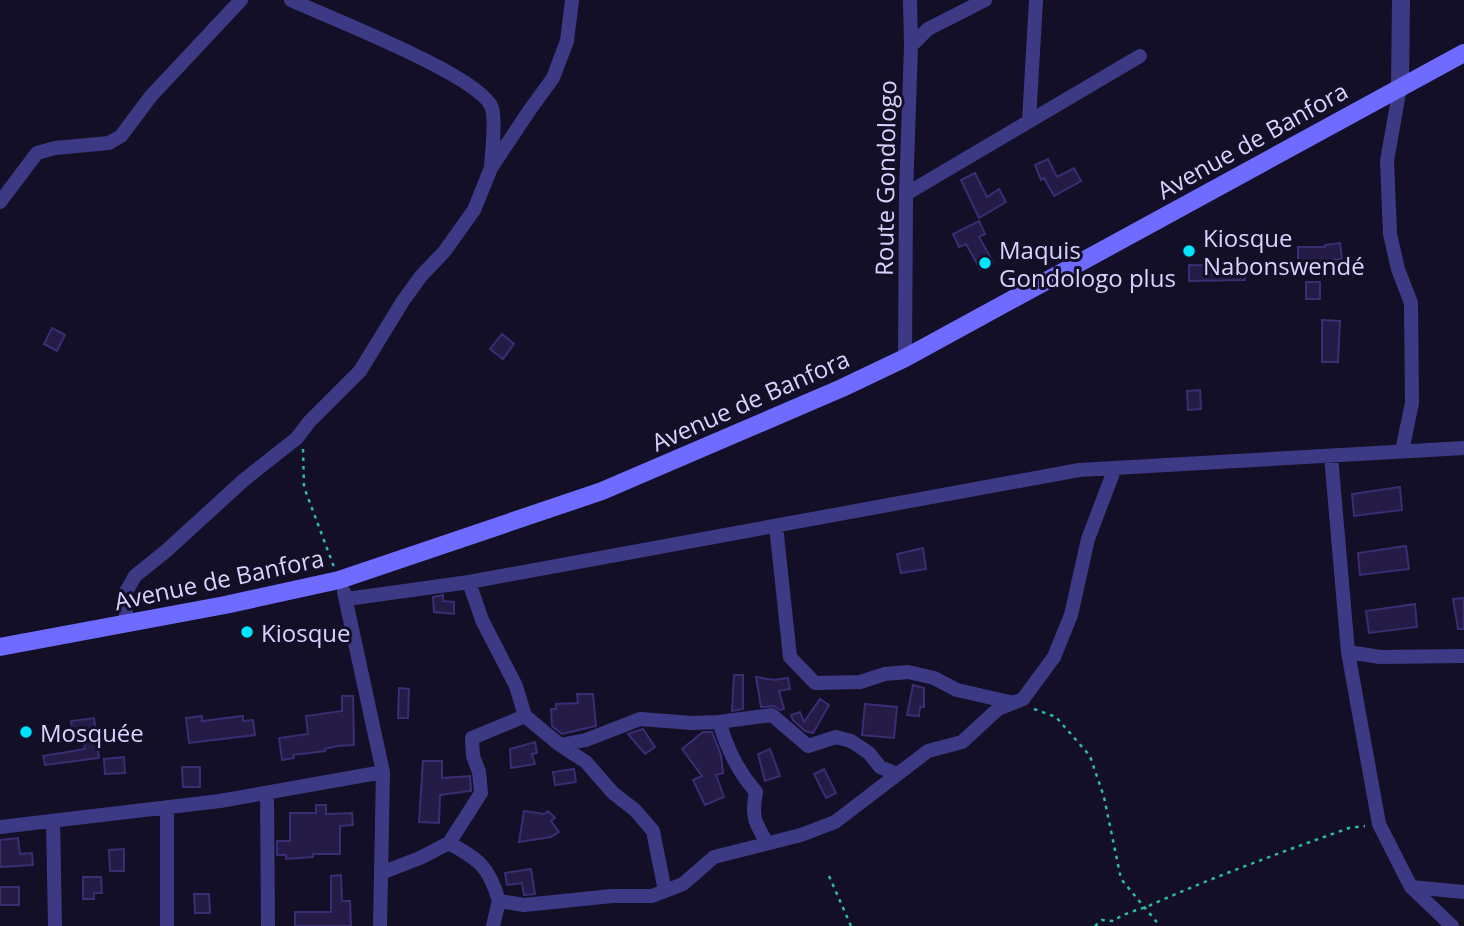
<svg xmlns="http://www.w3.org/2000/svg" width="1464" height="926" font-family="'Open Sans',sans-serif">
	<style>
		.building { fill: #241b47; stroke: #3b2d73; stroke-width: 2 }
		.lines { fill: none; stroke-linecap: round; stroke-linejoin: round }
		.path { stroke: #2fb8b0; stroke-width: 2.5; stroke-dasharray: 3.5 5; stroke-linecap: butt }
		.minor { stroke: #3d3a85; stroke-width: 14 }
		.tertiary { stroke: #3d3a85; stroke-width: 18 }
		.secondary { stroke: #6f6bff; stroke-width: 18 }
		.poi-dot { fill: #00e5ff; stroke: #130f26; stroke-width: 2.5 }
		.labels { text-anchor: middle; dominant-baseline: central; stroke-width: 6; stroke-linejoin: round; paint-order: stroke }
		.street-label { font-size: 24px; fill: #d9d4ff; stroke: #130f26 }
		.poi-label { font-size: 24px; fill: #d9d4ff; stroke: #130f26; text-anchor: start }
	</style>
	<rect width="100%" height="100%" fill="#130f26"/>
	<path class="building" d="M1048 159 1057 177 1074 168 1081 181 1054 196 1044 178 1041 180 1035 165Z
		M975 173 987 197 999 189 1006 202 979 218 961 180Z
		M979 221 985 234 979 237 993 262 980 269 966 244 959 247 953 234Z
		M1340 243 1342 259 1298 263V247H1325V245Z
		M1189 265 1245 266V280L1189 281Z
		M1306 282H1320V299H1306Z
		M1322 320 1340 321 1338 362H1322Z
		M52 328 65 335 57 351 44 344Z
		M502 334 514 344 503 359 490 349Z
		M1200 390 1201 409 1188 410 1187 391Z
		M1400 487 1402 510 1354 516 1352 494Z
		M1406 546 1409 569 1360 575 1358 553Z
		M923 548 926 569 901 573 897 554Z
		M443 595V601L454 602V614L434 612 433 597Z
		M1464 598V629H1458L1453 599Z
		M1415 604 1417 627 1369 633 1366 611Z
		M734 675H743V709L732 711Z
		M756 677 774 680 788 678 790 689 779 691 784 709 780 710 774 706 761 707Z
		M913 685 924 688V707H920L919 716 907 715Z
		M399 688 409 689 408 718H398Z
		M577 694H593L596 726 562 734 552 726 551 709H556V704L578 703Z
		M342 696H353L354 745 337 746 325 749V751L293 755 294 758 282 760 279 738 308 734 306 716 342 711Z
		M820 699 829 705 813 733 805 731 793 720 791 715 800 712 804 722Z
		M865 704 897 707 894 738 862 735Z
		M202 716V721L243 716V721L253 720 255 735 189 743 186 718Z
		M94 718 99 758 45 765 43 756 85 749 83 737H73L71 721Z
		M643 729 655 747 645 754 628 734Z
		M703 732H712L721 755 723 773 716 775 724 797 705 805 693 780 702 776 682 749Z
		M535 742 537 753 532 754 535 764 511 768 510 749Z
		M770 749 780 776 765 781 758 754Z
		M124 757 125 773 105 774 104 759Z
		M423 761H442V778L470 776 471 791 440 795 439 823 419 822Z
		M182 767H200V787H183Z
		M574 769 576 782 555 785 553 772Z
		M824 769 836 793 826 798 814 774Z
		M316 805H326V814L352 813 353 825 340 826V854H313V857L286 859V855H277V841H290V813H316Z
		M524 811 544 814 548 811 555 818 551 821 559 832 551 837 519 842Z
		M18 838 20 854 32 853 33 865 0 867V840Z
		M124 849V871H110L109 850Z
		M531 869 535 894 524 895 522 883 507 885 505 873Z
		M341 875 342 901H350L351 926H295V912H331V876Z
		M83 877H101L102 893H94V899H83Z
		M0 887H19V905H0Z
		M194 894H209L210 913H195Z"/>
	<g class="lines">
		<path class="path" d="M303 449 304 487 334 567
			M1034 709 1056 717 1090 756 1104 797 1121 879 1160 926
			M829 876 851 926
			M1095 926 1102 920 1114 921C1124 912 1141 910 1153 904 1218 875 1282 852 1349 828L1365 826"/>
		<path class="minor" d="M291 0C327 17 481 76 492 108 496 122 492 152 491 167
			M911 46 928 29 985 0
			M1400 87 1387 161 1390 234 1398 269 1411 303 1412 403 1402 451
			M1029 121 1036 0
			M906 194 1140 56
			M0 202 37 153 55 148 109 143 121 136 151 96 241 0
			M905 358 906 194 911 46 910 0
			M1331 456 1348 652 1379 824 1411 887 1452 926
			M776 526 790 657 815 683 860 682 885 674 908 672 934 678 957 690 1014 703
			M469 582 482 620 516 686 525 716 560 745 586 762 613 793 635 810 653 831 665 891
			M344 592 383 772 380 926
			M347 599 469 582 1079 470 1464 448
			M126 624V592L135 576 166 551 245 479 297 438 309 422 360 371 403 301 421 276 444 252 474 210 491 168 529 111 553 78 567 41 572 0
			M1348 652 1380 657 1464 656
			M719 722 772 715 808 746 836 737 851 741 869 753 880 767 897 774
			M560 745 586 740 640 719 692 723 719 722C728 750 737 770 756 792 751 816 755 823 767 843
			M267 793 268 926
			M53 821 55 926
			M0 827 220 801 383 772
			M449 843 481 793 479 772 473 756 472 738 525 716
			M381 873 420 858 449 843C480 860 489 867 499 901L524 905 612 896H652L683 884 714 857 801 835 835 822 928 751 962 742 998 709 1023 699 1054 657 1071 615 1088 539 1115 468
			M1411 887 1464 892
			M167 926V807
			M493 926 499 901"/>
		<path class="tertiary" d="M1400 87 1401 0"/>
		<path class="secondary" d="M0 647 225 605 339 580 602 491 842 388 905 358 1464 53"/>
	</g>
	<g class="poi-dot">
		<circle cx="1189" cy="251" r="7"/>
		<circle cx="985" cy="263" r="7"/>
		<circle cx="247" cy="632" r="7"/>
		<circle cx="26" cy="732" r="7"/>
	</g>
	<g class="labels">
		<g class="street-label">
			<text transform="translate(1252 140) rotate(-29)">Avenue de Banfora</text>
			<text transform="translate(885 178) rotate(-89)">Route Gondologo</text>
			<text transform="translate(750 400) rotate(-24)">Avenue de Banfora</text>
			<text transform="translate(219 579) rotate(-12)">Avenue de Banfora</text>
		</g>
		<g class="poi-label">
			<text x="1203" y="237">Kiosque<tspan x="1203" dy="28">Nabonswendé</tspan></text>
			<text x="999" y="249">Maquis<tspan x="999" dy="28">Gondologo plus</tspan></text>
			<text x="261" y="632">Kiosque</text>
			<text x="40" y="732">Mosquée</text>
		</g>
	</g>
</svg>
